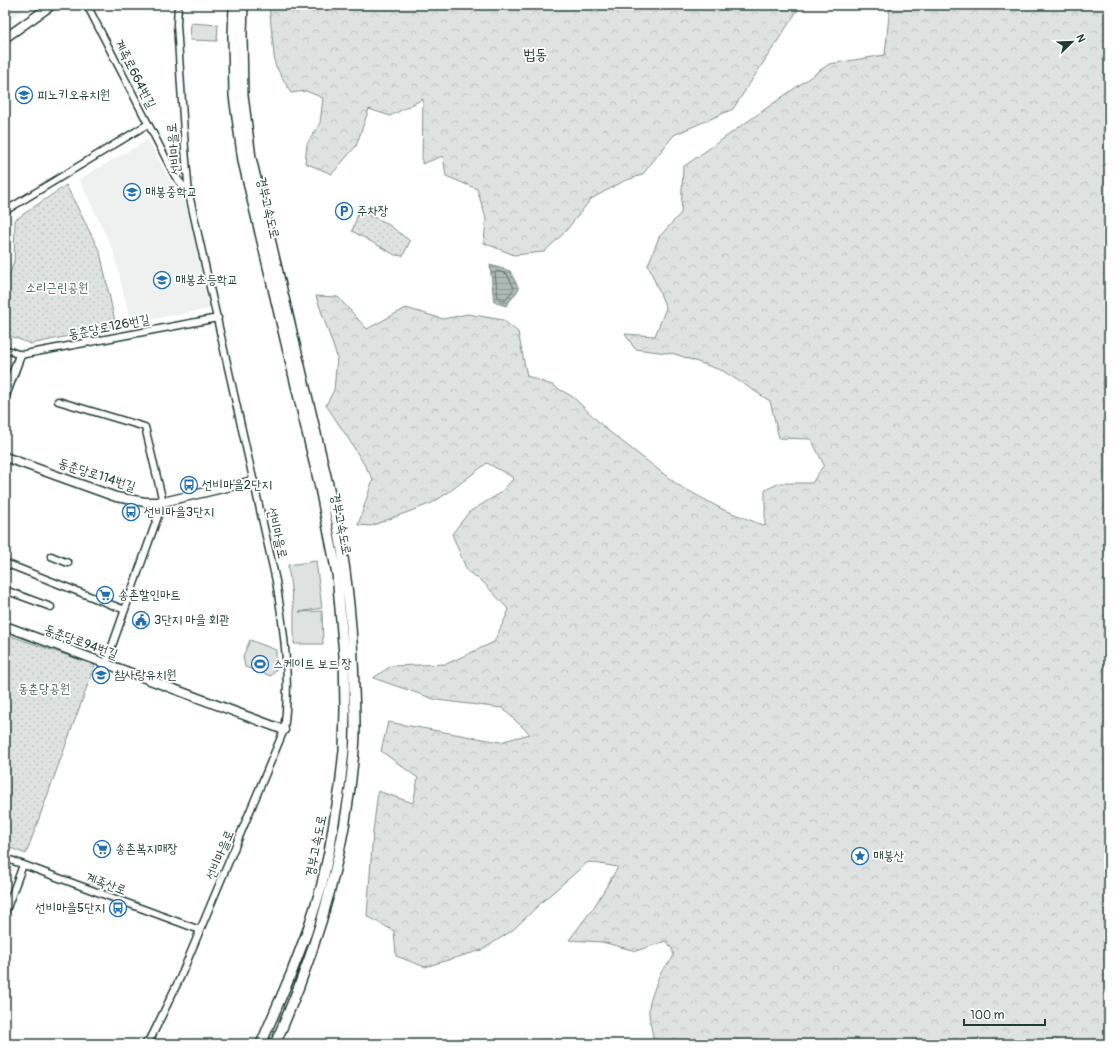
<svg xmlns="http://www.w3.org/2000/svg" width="1114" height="1049" font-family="Pangolin,'Poor Story',sans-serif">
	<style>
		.built { fill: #eef1f0 }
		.forest { fill: url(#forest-crowns); stroke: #7e908b }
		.park { fill: url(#park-dots); stroke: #7e908b }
		.pitch { fill: #dee3e2; stroke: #7e908b }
		.water { fill: url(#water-rules); stroke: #758883 }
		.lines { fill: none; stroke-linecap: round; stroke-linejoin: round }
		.shore { stroke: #596f68; stroke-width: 1 }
		.minor-casing { stroke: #1f3d34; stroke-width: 9 }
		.major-casing { stroke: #1f3d34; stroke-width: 11 }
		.highway-casing { stroke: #1f3d34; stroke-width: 12 }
		.minor { stroke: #fff; stroke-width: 6 }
		.major { stroke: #fff; stroke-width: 8 }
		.highway { stroke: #fff; stroke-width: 9 }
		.labels { text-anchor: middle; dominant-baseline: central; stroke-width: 3.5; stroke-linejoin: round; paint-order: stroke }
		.street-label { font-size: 13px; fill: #1f3d34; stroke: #fff }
		.poi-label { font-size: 13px; fill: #1f3d34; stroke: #fff; text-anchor: start }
		.park-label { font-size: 13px; fill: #455e57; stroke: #fff }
		.quarter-label { font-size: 15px; fill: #1f3d34; stroke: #fff }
	</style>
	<defs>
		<pattern id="forest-crowns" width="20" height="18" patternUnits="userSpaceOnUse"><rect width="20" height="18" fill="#dee3e2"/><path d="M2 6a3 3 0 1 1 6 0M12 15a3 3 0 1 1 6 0" fill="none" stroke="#bec4c2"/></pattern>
		<pattern id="park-dots" width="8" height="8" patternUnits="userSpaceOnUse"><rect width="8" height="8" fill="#dee3e2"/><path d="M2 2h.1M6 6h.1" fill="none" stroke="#bec4c2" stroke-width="1.8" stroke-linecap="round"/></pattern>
		<pattern id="water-rules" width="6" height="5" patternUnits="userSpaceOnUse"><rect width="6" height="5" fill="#afbab7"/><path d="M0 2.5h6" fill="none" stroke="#8e9896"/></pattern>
	</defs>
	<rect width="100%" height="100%" fill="#fff"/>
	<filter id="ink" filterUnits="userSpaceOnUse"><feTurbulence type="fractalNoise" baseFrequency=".025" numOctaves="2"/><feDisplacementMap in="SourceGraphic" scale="8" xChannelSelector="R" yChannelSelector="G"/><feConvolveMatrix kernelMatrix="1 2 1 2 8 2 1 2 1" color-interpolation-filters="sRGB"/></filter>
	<g filter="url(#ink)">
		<path class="built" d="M5 5H30L5 23Z
			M148 140 173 186 184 199 191 224 209 309 131 323 113 250 79 179Z"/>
		<path class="forest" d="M269 5H801L733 109 674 135 642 175 624 181 591 199 565 232 544 252 514 255 484 243 486 219 477 189 446 176 443 156 422 164 423 99 390 116 369 109 356 146 332 174 305 163 307 144 320 123 323 98 306 91 291 93 275 65Z
			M890 5H1109V1044H654C653 1032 648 1019 649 1007 650 1001 657 980 660 974 668 960 682 959 666 941L636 951 602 942 569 940 594 907 618 867 588 862 544 900 513 930 482 950 425 967 396 956 394 931 367 916 373 832 378 791 413 803 418 778 381 751 388 722 500 742 530 734 502 708 437 700 373 678 391 666 446 664 494 642 509 610 483 582 467 571 452 534 469 512 499 494 514 478 487 463 449 492 432 503 371 526 358 525 373 479 348 438 326 405 334 390 337 357 316 296 338 297 367 329 406 308 443 319 468 314 503 320 518 332 527 376 552 385 573 397 606 429 678 485 722 509 765 526V490L780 483H812L824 465 811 439 779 438 770 401 723 371 675 354 635 349 625 334 655 336 666 308 648 265 659 237 681 213 683 167 829 64 885 55Z"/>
		<path class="park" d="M66 185 100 252 116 326 31 344 5 334V289L14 261 15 220Z
			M359 211 385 222 410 241 403 256 395 255 352 231Z
			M5 634 95 665 26 854 5 846Z"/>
		<path class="pitch" d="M191 23 218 25 217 41 190 40Z
			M316 561 322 608 299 612 322 611 323 644H294V612L288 565Z
			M250 640 276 650V669L271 676 245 667 243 656Z"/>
		<path class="water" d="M490 265 510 271 519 289 506 306 494 302Z"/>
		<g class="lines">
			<path class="shore" d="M497 271 507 274 514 288 505 301 498 298 495 273Z"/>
			<g class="minor-casing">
				<path id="minor" d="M87 5 175 176 189 193
					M5 211 148 124
					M5 349 20 355 218 318
					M58 401 145 427 163 502 106 663
					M51 556 68 563
					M5 563 125 610
					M5 590 51 607
					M5 858 200 930
					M5 913 23 865
					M145 1044 152 1036 180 978 284 730C291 680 284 630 276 581L189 194 185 149 177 24 178 5
					M541 1044H550"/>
			</g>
			<g class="major-casing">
				<path id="major" d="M5 38 52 5
					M5 396 20 355
					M5 457 116 497 145 502H163L253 481
					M5 626 284 730"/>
			</g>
			<g class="highway-casing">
				<path id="highway" d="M234 5 233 36 234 96 243 161 319 483 337 574 344 655 345 708 344 750 340 787 329 852 321 888 307 932 291 974 261 1044
					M243 5 242 34 243 95 251 158 338 527C348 581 353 635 354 690 355 710 356 730 354 750 346 852 317 951 275 1044"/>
			</g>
			<use href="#minor" class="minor"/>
			<use href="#major" class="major"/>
			<use href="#highway" class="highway"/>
		</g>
	</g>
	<defs>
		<g id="school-ring" transform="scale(0.9)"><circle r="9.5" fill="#fff" stroke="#1f6fb2" stroke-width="1.5"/><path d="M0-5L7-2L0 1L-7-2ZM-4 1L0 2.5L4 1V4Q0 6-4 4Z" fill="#1f6fb2"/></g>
		<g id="parking-ring" transform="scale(0.9)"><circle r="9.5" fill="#fff" stroke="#1f6fb2" stroke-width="1.5"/><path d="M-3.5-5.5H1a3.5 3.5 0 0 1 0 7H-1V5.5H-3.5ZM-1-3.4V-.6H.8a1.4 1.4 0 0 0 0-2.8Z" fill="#1f6fb2"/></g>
		<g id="bus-ring" transform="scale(0.9)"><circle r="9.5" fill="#fff" stroke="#1f6fb2" stroke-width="1.5"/><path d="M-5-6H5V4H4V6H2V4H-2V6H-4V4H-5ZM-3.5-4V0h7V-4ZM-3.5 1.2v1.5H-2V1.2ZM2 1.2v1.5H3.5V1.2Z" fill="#1f6fb2"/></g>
		<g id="supermarket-ring" transform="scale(0.9)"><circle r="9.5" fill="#fff" stroke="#1f6fb2" stroke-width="1.5"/><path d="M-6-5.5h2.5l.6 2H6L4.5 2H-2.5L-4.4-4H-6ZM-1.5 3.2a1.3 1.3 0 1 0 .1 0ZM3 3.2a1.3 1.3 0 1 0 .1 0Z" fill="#1f6fb2"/></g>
		<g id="civic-ring" transform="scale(0.9)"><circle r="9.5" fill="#fff" stroke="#1f6fb2" stroke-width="1.5"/><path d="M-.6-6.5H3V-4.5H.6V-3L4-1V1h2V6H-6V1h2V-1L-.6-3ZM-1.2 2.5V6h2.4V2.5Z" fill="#1f6fb2"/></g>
		<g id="stadium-ring" transform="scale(0.9)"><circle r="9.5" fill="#fff" stroke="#1f6fb2" stroke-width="1.5"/><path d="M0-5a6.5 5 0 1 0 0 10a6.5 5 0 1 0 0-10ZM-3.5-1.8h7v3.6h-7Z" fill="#1f6fb2"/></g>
		<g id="sight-ring" transform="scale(0.9)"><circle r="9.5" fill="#fff" stroke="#1f6fb2" stroke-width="1.5"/><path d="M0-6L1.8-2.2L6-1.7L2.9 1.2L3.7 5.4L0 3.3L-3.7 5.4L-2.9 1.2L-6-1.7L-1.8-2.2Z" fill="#1f6fb2"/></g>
	</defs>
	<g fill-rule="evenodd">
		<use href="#school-ring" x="24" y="95"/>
		<use href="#school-ring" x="132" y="192"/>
		<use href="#parking-ring" x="344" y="211"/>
		<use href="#school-ring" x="162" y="280"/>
		<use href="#bus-ring" x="189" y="485"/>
		<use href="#bus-ring" x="131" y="512"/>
		<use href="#supermarket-ring" x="105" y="595"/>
		<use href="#civic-ring" x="141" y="620"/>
		<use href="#stadium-ring" x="260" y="664"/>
		<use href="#school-ring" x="101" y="675"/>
		<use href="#supermarket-ring" x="102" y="849"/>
		<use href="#sight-ring" x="860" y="856"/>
		<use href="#bus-ring" x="118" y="908"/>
	</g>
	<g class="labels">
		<g class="street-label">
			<text transform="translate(135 74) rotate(63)">계족로664번길</text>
			<text transform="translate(174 149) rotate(-95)">선비마을로</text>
			<text transform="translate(268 208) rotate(77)">경부고속도로</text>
			<text transform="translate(109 327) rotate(-11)">동춘당로126번길</text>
			<text transform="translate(97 475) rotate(18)">동춘당로114번길</text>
			<text transform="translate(341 524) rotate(79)">경부고속도로</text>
			<text transform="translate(277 533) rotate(77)">선비마을로</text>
			<text transform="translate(81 642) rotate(20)">동춘당로94번길</text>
			<text transform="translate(316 846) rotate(-79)">경부고속도로</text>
			<text transform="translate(220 855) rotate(-67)">선비마을로</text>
			<text transform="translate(106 884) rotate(20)">계족산로</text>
		</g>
		<g class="poi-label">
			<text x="37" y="95">피노키오유치원</text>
			<text x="145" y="192">매봉중학교</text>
			<text x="357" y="211">주차장</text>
			<text x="175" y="280">매봉초등학교</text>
			<text x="202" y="485">선비마을2단지</text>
			<text x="144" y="512">선비마을3단지</text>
			<text x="118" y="595">송촌할인마트</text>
			<text x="154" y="620">3단지 마을 회관</text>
			<text x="273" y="664">스케이트 보드 장</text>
			<text x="114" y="675">참사랑유치원</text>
			<text x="115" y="849">송촌복지매장</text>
			<text x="873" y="856">매봉산</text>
			<text x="105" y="908" text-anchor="end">선비마을5단지</text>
		</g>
		<g class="park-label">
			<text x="57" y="288">소리근린공원</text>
			<text x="44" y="689">동춘당공원</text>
		</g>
		<g class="quarter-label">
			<text x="535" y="54">법동</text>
		</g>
	</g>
	<rect width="1114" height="1049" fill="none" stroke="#fff" stroke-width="20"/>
	<rect x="10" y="10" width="1094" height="1029" fill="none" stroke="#1f3d34" stroke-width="1.5" filter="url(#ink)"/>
	<g transform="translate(1072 42) rotate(67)" stroke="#ffffff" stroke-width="3" paint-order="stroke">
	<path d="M0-3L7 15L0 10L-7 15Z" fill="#1f3d34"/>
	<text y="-6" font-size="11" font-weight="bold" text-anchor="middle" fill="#1f3d34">N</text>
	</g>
	<path d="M964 1019v6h81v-6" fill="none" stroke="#1f3d34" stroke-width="2"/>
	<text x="970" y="1019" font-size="12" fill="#1f3d34" stroke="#ffffff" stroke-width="3" paint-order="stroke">100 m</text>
</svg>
